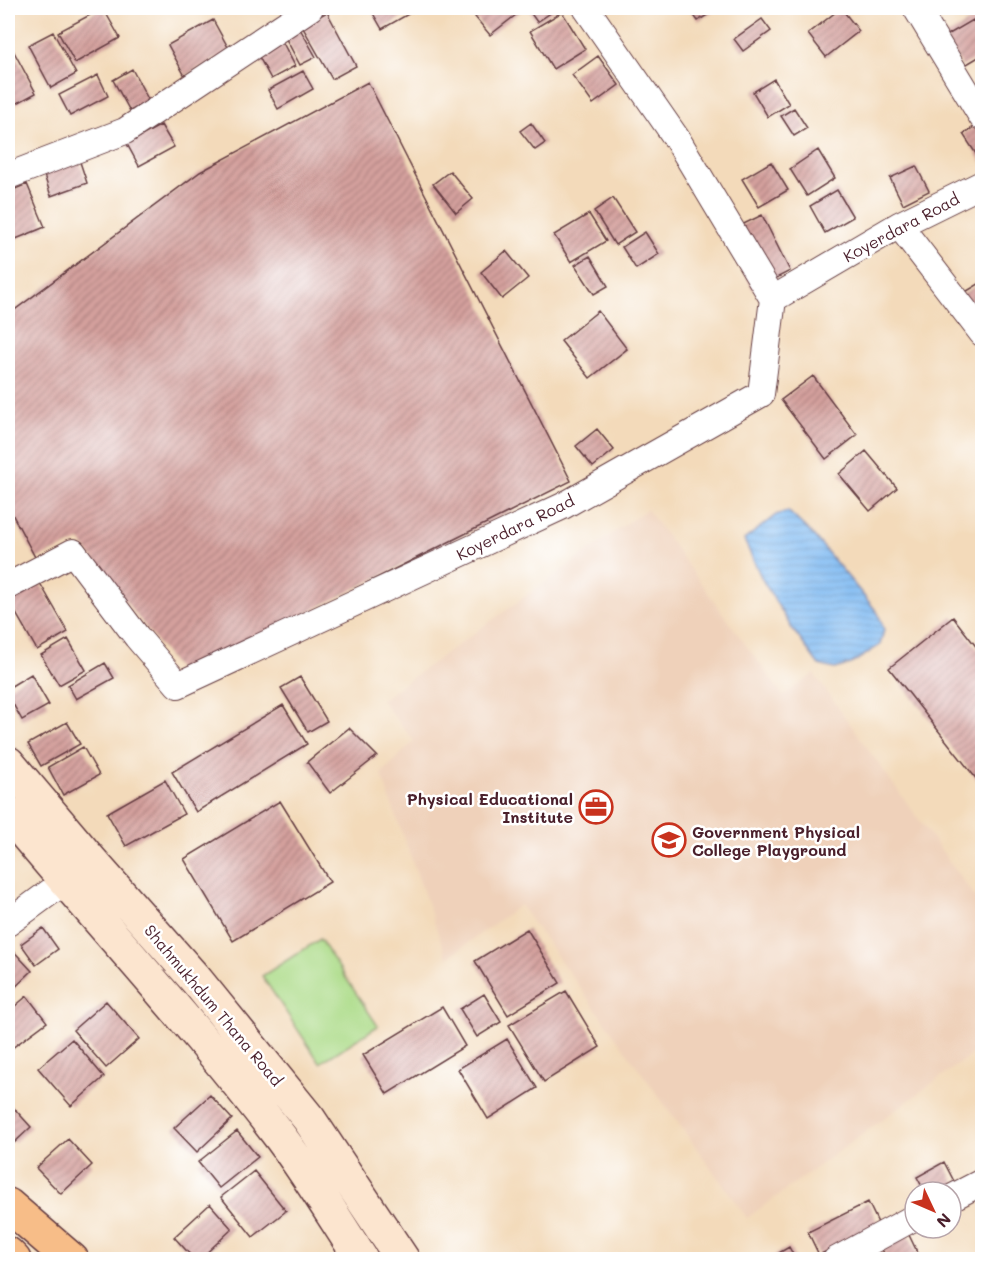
<svg xmlns="http://www.w3.org/2000/svg" width="990" height="1267" font-family="Mali,sans-serif">
	<style>
		.built { fill: #efd1ba }
		.grass { fill: #acdb88; stroke: #7b7d5a; stroke-width: 1.5 }
		.water { fill: url(#water-rules); stroke: #666d8e; stroke-width: 1.5 }
		.building { fill: url(#building-hatch) }
		.lines { fill: none; stroke-linecap: round; stroke-linejoin: round }
		.minor-casing { stroke: #633b40; stroke-width: 28 }
		.secondary-casing { stroke: #633b40; stroke-width: 36 }
		.primary-casing { stroke: #633b40; stroke-width: 36 }
		.minor { stroke: #fff; stroke-width: 26 }
		.secondary { stroke: #fce5cf; stroke-width: 33 }
		.primary { stroke: #f7bd88; stroke-width: 33 }
		.labels { text-anchor: middle; dominant-baseline: central; stroke-width: 5; stroke-linejoin: round; paint-order: stroke }
		.street-label { font-size: 16px; fill: #4a1f2b; stroke: #fff }
		.poi-label { font-size: 16px; font-weight: bold; fill: #4a1f2b; stroke: #fff; text-anchor: end }
	</style>
	<defs>
		<pattern id="water-rules" width="6" height="5" patternUnits="userSpaceOnUse" patternTransform="scale(1.5)"><rect width="6" height="5" fill="#81bbf2"/><path d="M0 2.5h6" fill="none" stroke="#71a0d0"/></pattern>
		<pattern id="building-hatch" width="6" height="6" patternUnits="userSpaceOnUse" patternTransform="scale(1.5)"><rect width="6" height="6" fill="#d4a09d"/><path d="M-1 1l2-2M0 6l6-6M5 7l2-2" fill="none" stroke="#ae8280"/></pattern>
	</defs>
	<rect width="100%" height="100%" fill="#fff"/>
	<filter id="ink" filterUnits="userSpaceOnUse"><feTurbulence type="fractalNoise" baseFrequency=".0167" numOctaves="2"/><feDisplacementMap in="SourceGraphic" scale="12" xChannelSelector="R" yChannelSelector="G"/><feConvolveMatrix kernelMatrix="1 2 1 2 8 2 1 2 1" color-interpolation-filters="sRGB"/></filter>
	<filter id="wash" filterUnits="userSpaceOnUse"><feTurbulence type="fractalNoise" baseFrequency=".008" numOctaves="4" result="noise"/><feDisplacementMap in="SourceGraphic" scale="24" xChannelSelector="R" yChannelSelector="G"/><feGaussianBlur stdDeviation="1.35" result="paint"/><feColorMatrix in="noise" values="0 0 0 0 0 0 0 0 0 0 0 0 0 0 0 0 0 1.4 0 .05"/><feComposite in="paint" operator="in"/></filter>
	<g filter="url(#wash)">
		<rect width="100%" height="100%" fill="#f3daba"/>
		<path class="built" d="M647 509 783 696 814 674 982 907V1047L747 1218 520 905 447 958 381 774 414 741 381 700Z"/>
		<path class="grass" d="M320 939 378 1026 320 1063 262 976Z"/>
		<path class="water" d="M788 511 814 536 878 613 884 630 880 645 851 664 835 669 819 665 793 630 763 581 744 540 776 515Z"/>
		<g id="blocks">
			<path class="building" d="M103 8 120 38 75 63 58 32Z
				M370 8H410L412 12 382 29Z
				M487 8H518L521 11 490 35 475 17Z
				M527 8H558L537 22Z
				M693 8H718L698 21 690 10Z
				M841 8 859 31 826 57 808 34Z
				M327 12 356 66 332 79 302 26Z
				M562 12 585 49 553 69 530 31Z
				M762 19 771 31 743 51 734 39Z
				M213 20 230 51 185 76 168 45Z
				M973 20 982 36V55L962 67 944 37Z
				M299 27 316 57 300 65 284 35Z
				M53 32 76 74 51 88 28 45Z
				M282 41 295 66 271 79 258 55Z
				M13 50 36 93 12 106 8 99V53Z
				M598 56 619 85 593 104 572 75Z
				M132 69 149 101 130 111 113 80Z
				M303 71 313 89 278 109 268 90Z
				M98 75 108 96 70 116 59 95Z
				M774 79 789 104 768 117 753 92Z
				M368 82 571 481 182 675 80 541 36 559 8 506V315L200 172Z
				M794 108 807 128 794 136 781 116Z
				M531 123 545 143 535 150 520 131Z
				M980 123 982 126V163L963 134Z
				M161 125 174 147 139 166 127 144Z
				M818 150 835 178 807 196 790 169Z
				M78 156 87 183 51 196 42 169Z
				M771 162 788 190 759 207 742 179Z
				M916 166 929 191 903 204 890 178Z
				M450 171 473 199 456 213 433 184Z
				M27 184 45 227 11 241 8 233V192Z
				M837 190 853 217 825 233 810 206Z
				M613 198 635 232 615 245 594 211Z
				M589 214 606 241 571 262 554 235Z
				M762 215 790 271 753 290 725 233Z
				M645 232 659 254 636 269 622 247Z
				M506 251 528 278 502 299 481 272Z
				M590 256 608 286 594 294 575 265Z
				M982 282V326L962 294Z
				M598 311 627 349 590 378 561 341Z
				M813 376 857 435 826 459 781 400Z
				M597 429 614 450 593 467 576 446Z
				M866 451 897 488 870 511 839 474Z
				M40 583 68 632 37 650 9 601Z
				M953 617 982 654V786L889 668Z
				M68 639 86 670 59 685 41 655Z
				M105 663 114 678 76 699 68 685Z
				M31 674 49 705 22 720 8 695V688Z
				M300 677 327 721 308 732 281 688Z
				M283 705 307 744 196 812 172 772Z
				M67 722 80 744 41 766 28 744Z
				M349 728 377 756 330 793 307 762Z
				M83 747 99 775 63 795 48 767Z
				M165 780 184 814 126 846 107 813Z
				M280 801 330 882 233 941 184 859Z
				M43 928 58 949 36 965 21 944Z
				M527 929 560 983 508 1015 475 961Z
				M8 945 32 971 8 994Z
				M566 991 600 1047 544 1082 509 1025Z
				M484 994 501 1022 477 1037 460 1009Z
				M27 996 47 1022 8 1051V1012Z
				M106 1001 139 1039 106 1068 73 1030Z
				M442 1007 465 1046 387 1094 363 1055Z
				M72 1039 104 1077 71 1106 38 1068Z
				M507 1039 537 1088 488 1119 458 1069Z
				M210 1095 232 1119 197 1152 174 1128Z
				M12 1106 31 1127 14 1143 8 1136V1111Z
				M237 1131 258 1157 219 1188 198 1162Z
				M68 1139 92 1165 61 1194 36 1168Z
				M944 1162 957 1187 949 1192H925L917 1177Z
				M254 1171 286 1211 253 1237 221 1197Z
				M868 1202 879 1225 819 1255 808 1232Z
				M210 1204 232 1229 199 1260H195L174 1237Z
				M908 1233 921 1260H887L881 1247Z
				M789 1247 796 1260H767Z"/>
		</g>
	</g>
	<g filter="url(#ink)">
		<use href="#blocks" fill-opacity="0" stroke="#633b40" stroke-width="1.5"/>
		<g class="lines">
			<g class="minor-casing">
				<path id="minor" d="M586 8 677 139 773 299
					M916 8 982 117
					M8 176 125 131 310 8
					M899 225 982 333
					M8 586 73 552 137 637 178 685 563 506 761 394 773 299 899 225 982 184
					M8 923 80 870
					M951 1198 982 1182
					M836 1260 915 1217"/>
			</g>
			<g class="secondary-casing">
				<path id="secondary" d="M8 763 91 861 197 981 309 1119 403 1260
					M8 813C98 922 195 1025 281 1138 310 1177 335 1219 362 1260"/>
			</g>
			<g class="primary-casing">
				<path id="primary" d="M8 1205 72 1260
					M8 1254 14 1260"/>
			</g>
			<use href="#minor" class="minor"/>
			<use href="#secondary" class="secondary"/>
			<use href="#primary" class="primary"/>
		</g>
	</g>
	<defs>
		<g id="office-ring" transform="scale(1.725)"><circle r="9.5" fill="#fff" stroke="#c8321e" stroke-width="1.5"/><path d="M-6-3h4V-5.5h4V-3h4V5H-6ZM-1-4.5V-3h2v-1.5ZM-6 0V1H6V0Z" fill="#c8321e"/></g>
		<g id="university-ring" transform="scale(1.725)"><circle r="9.5" fill="#fff" stroke="#c8321e" stroke-width="1.5"/><path d="M0-5L7-2L0 1L-7-2ZM-4 1L0 2.5L4 1V4Q0 6-4 4Z" fill="#c8321e"/></g>
	</defs>
	<g fill-rule="evenodd">
		<use href="#office-ring" x="596" y="807"/>
		<use href="#university-ring" x="669" y="840"/>
	</g>
	<g class="labels">
		<g class="street-label">
			<text transform="translate(901 227) rotate(-28)">Koyerdara Road</text>
			<text transform="translate(515 527) rotate(-26)">Koyerdara Road</text>
			<text transform="translate(214 1005) rotate(50)">Shahmukhdum Thana Road</text>
		</g>
		<g class="poi-label">
			<text x="573" y="798">Physical Educational<tspan x="573" dy="18">Institute</tspan></text>
			<text x="692" y="831" text-anchor="start">Government Physical<tspan x="692" dy="18">College Playground</tspan></text>
		</g>
	</g>
	<rect width="990" height="1267" fill="none" stroke="#fff" stroke-width="30"/>
	<g transform="translate(933 1210) rotate(134)"><circle r="28" fill="#ffffff" stroke="#b7a5aa" stroke-width="1.5"/>
	<path d="M0-4.5L10 22L0 15L-10 22Z" fill="#c8321e"/>
	<text y="-9" font-size="16" font-weight="bold" text-anchor="middle" fill="#4a1f2b">N</text>
	</g>
</svg>
